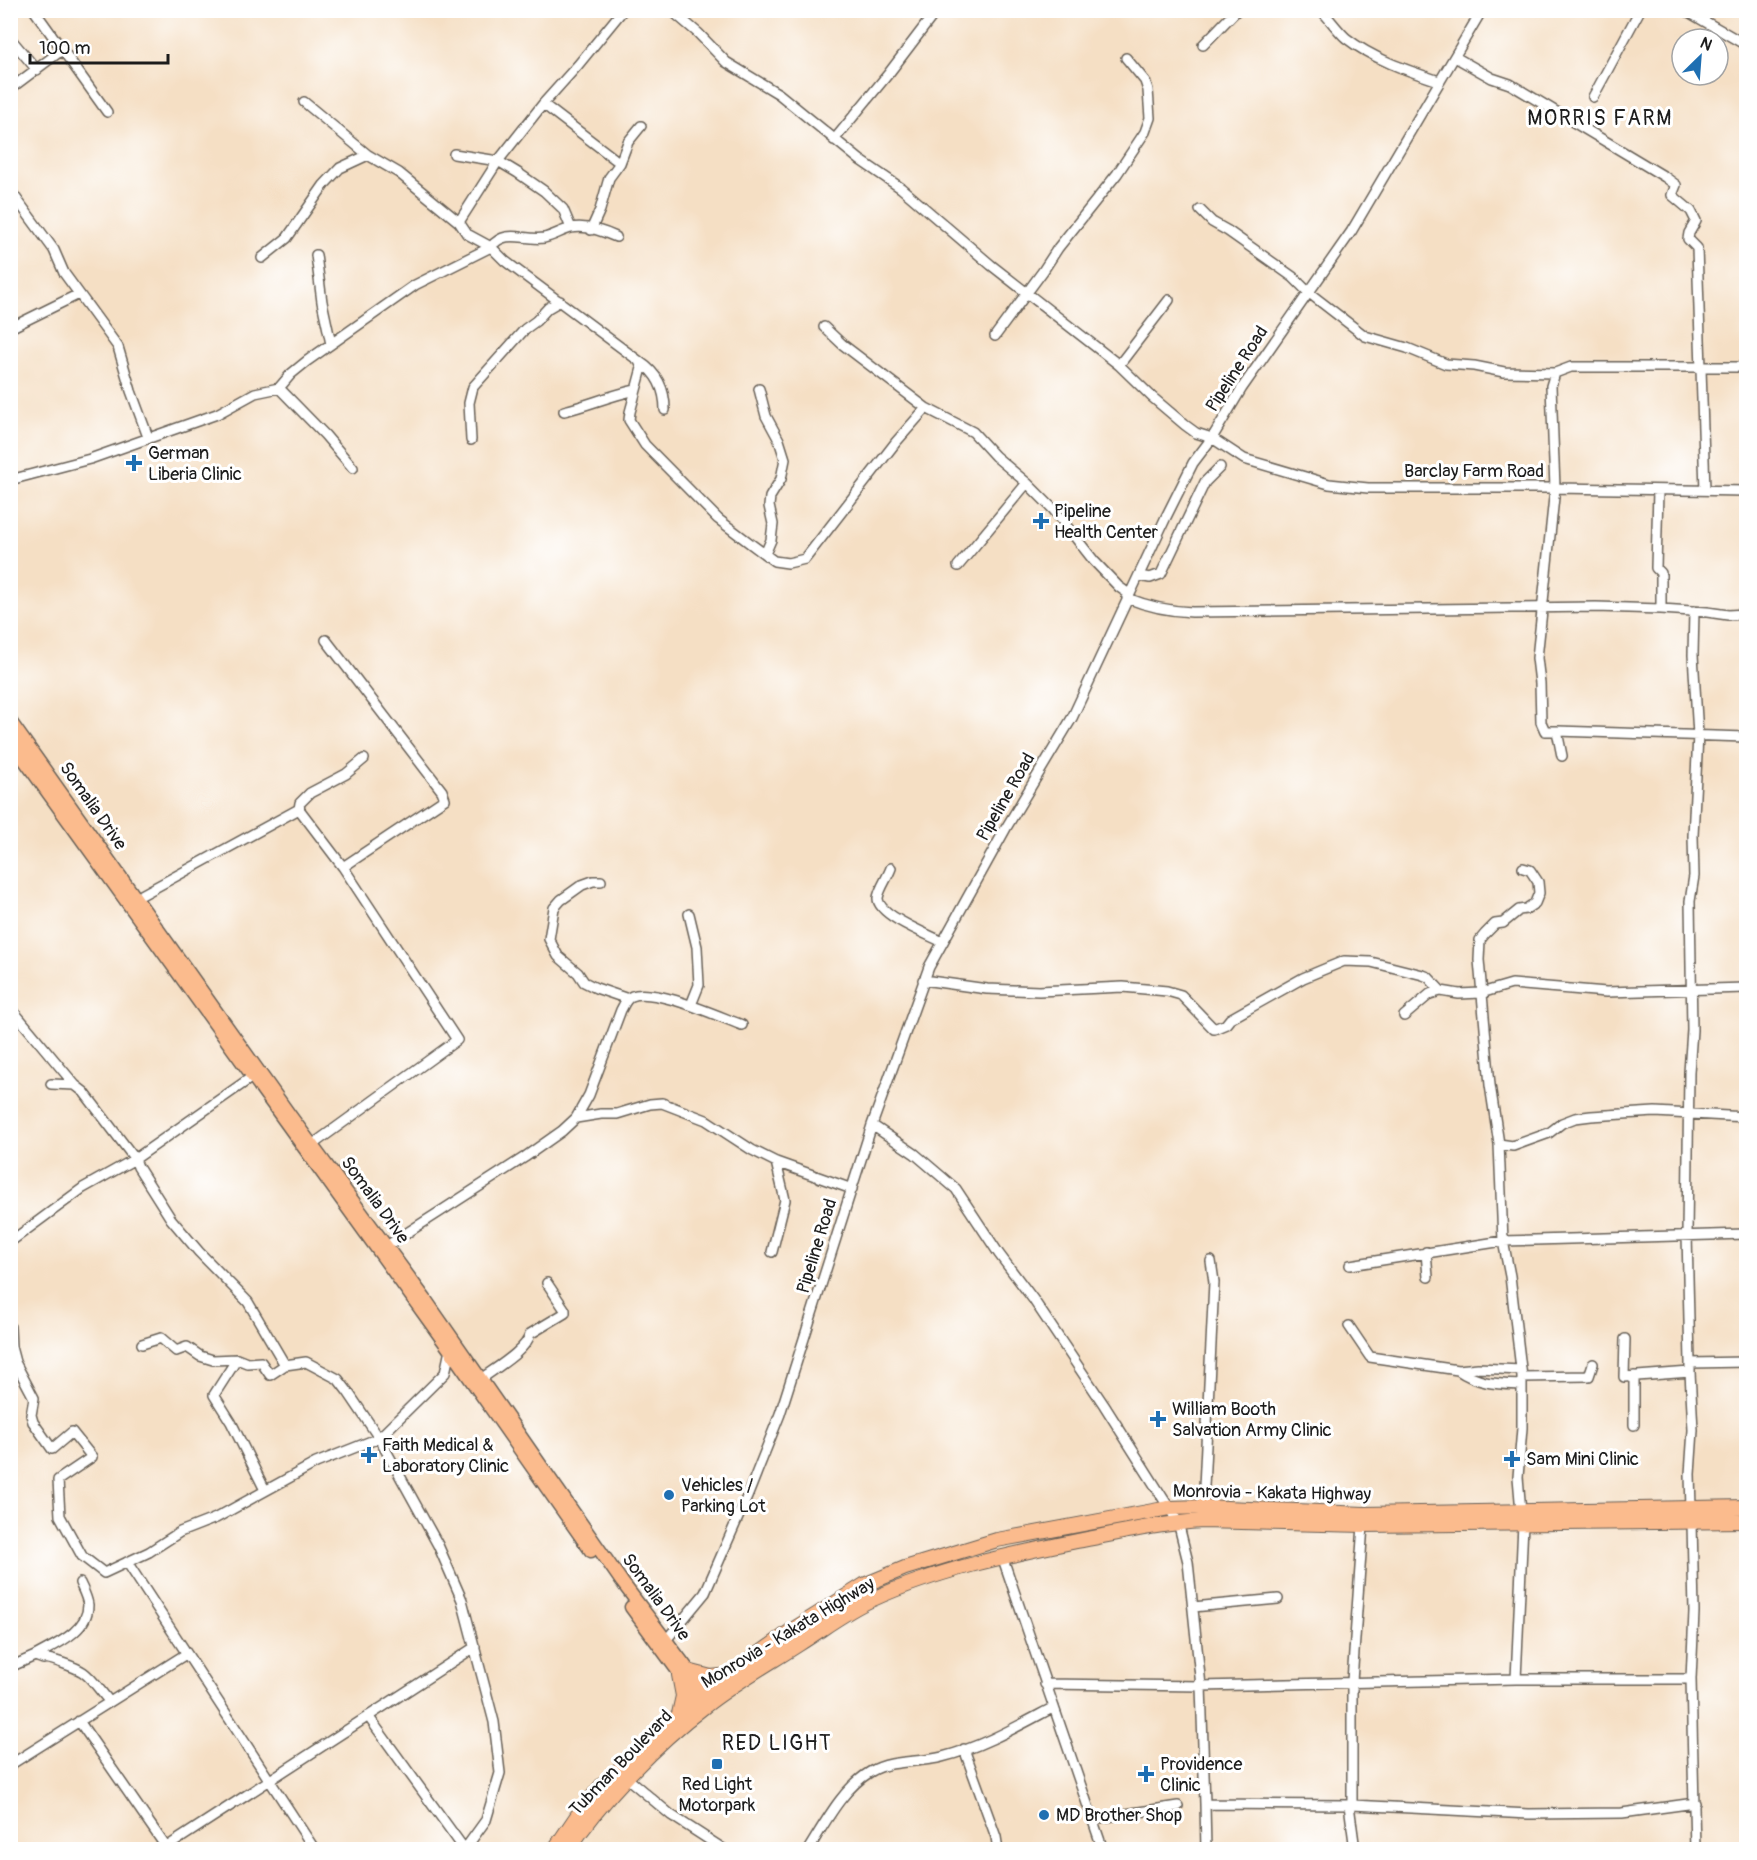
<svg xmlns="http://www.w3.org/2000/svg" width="1757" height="1860" font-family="Pangolin,sans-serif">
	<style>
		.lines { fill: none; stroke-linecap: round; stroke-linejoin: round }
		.minor-casing { stroke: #686057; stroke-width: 12 }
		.major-casing { stroke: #686057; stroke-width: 15 }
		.highway-casing { stroke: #686057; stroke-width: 16 }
		.minor { stroke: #fff; stroke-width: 9 }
		.major { stroke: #fbbb8d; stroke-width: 12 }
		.highway { stroke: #fbbb8d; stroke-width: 14 }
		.poi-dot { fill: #1f6fb2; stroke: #fff; stroke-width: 2 }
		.labels { text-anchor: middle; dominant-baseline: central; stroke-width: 6; stroke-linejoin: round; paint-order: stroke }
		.street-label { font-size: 18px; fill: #1c1c1c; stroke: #fff }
		.poi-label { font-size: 18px; fill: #1c1c1c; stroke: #fff; text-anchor: start }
		.quarter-label { font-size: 21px; letter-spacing: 1.5px; fill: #1c1c1c; stroke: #fff }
	</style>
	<rect width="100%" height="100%" fill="#fff"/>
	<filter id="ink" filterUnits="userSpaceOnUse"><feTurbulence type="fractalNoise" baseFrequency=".0167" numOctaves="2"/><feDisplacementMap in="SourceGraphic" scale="12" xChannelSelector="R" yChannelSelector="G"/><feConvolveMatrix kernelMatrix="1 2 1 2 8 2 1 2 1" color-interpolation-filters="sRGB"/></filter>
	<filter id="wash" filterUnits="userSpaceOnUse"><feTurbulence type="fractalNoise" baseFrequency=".008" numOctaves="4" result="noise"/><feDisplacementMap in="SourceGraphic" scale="24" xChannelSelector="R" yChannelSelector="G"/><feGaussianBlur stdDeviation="1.35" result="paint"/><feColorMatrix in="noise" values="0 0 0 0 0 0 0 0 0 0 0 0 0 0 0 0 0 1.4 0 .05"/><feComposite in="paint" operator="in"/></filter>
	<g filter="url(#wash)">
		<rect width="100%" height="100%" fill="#f5dfc4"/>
	</g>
	<g filter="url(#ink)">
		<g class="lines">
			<g class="minor-casing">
				<path id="minor" d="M34 10 107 112
					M671 10 698 33 726 62 779 94 860 160 901 188 991 265 1119 365 1152 397 1185 425 1196 433 1212 438 1244 459 1329 484 1368 488H1555L1746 491
					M1321 10C1330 19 1337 30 1346 38 1373 59 1406 70 1439 81
					M1685 10 1746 45
					M10 38 37 70
					M1203 45 1237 10
					M1455 57 1492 78 1510 84 1665 177 1676 185 1672 195 1691 211 1696 221 1689 233 1688 239 1697 248 1705 490
					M10 89 62 50
					M1593 97 1640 10
					M304 102 368 155 399 173 459 222 467 234 491 247 505 261 639 361 642 368 630 412 629 420 645 445 718 519 751 544 774 561 788 563 805 559 896 442 926 408 973 432 995 456 1027 483 1053 509 1094 561 1119 587 1129 594
					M543 104 620 163
					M834 140 889 73 937 10
					M454 154 498 161 518 173 544 191 563 209 571 228
					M10 190 54 250 64 273 118 347 131 391 148 437
					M1200 210 1212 222 1228 231 1293 277 1308 292 1365 336 1407 348 1446 364 1474 366 1504 372 1555 373
					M459 222 498 161 543 104 578 65 623 10
					M591 230 600 210 609 178 620 163 628 142 641 126
					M316 255 322 302 331 344
					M262 258 287 238 324 185 340 168 368 155
					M824 327 842 344 926 408
					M10 328 79 294
					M995 336 1043 271 1058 248 1117 174 1145 132 1150 118 1148 90 1145 81 1126 58
					M640 362C657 373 665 390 665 410
					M1119 365 1169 300
					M279 388 325 435 353 468
					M759 389 766 416 779 440 785 459 781 479 770 497 769 506 773 524 771 540 765 554
					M564 411C589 405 611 395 636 390
					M471 440 469 403 473 387 525 329 536 321 548 308 560 301
					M10 480 90 459 217 414 255 393 279 388 291 374 307 361 415 285 491 247C506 228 524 241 544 238 553 236 561 231 571 228 585 225 603 231 616 237
					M1658 490 1656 568 1661 573V609L1707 612 1728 615 1746 614
					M958 566 1027 483
					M1139 576 1150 578 1161 574 1205 482 1220 467
					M1127 598C1149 607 1168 611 1192 612L1596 607 1661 609
					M326 640 442 791 445 799 343 867
					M1557 731 1746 737
					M1562 756 1557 731H1545L1541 722 1540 683 1537 658 1555 488 1551 386 1555 373 1571 367H1746
					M299 809 300 803 310 793 346 774 364 759
					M891 868C888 877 879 889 878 898 877 915 929 935 943 942
					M601 881H593L582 885 561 900 554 908 549 939 558 956 578 973 584 982 596 988 628 999
					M136 898 299 809 343 867 457 1040 312 1145
					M689 914 697 947 699 985 691 1005
					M923 980 987 989 1039 991 1123 987 1167 991 1181 995 1214 1029 1226 1024 1230 1019 1303 978 1344 961 1371 962 1423 975 1428 977 1441 991
					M10 1007 75 1085
					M1404 1016 1430 994 1441 991 1459 994 1481 993 1512 984 1606 992 1746 988
					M51 1084 75 1085 84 1092 135 1159 252 1077
					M576 1118 601 1114H617L650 1104 662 1103 706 1120 752 1150 776 1162 852 1189
					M872 1125 915 1154 956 1189 999 1254 1033 1299 1104 1405 1178 1522 1188 1562 1201 1686 1205 1804 1352 1805 1529 1814 1622 1813 1695 1803
					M1499 1144 1513 1146 1549 1133 1562 1123 1575 1118 1591 1116 1655 1112 1746 1117
					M10 1242 83 1188 135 1159 138 1167 171 1219 199 1252 248 1302 285 1365 306 1362 338 1379 348 1392 379 1438 438 1545 462 1600 494 1722 500 1773 486 1820 465 1849
					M382 1249 525 1157 562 1131 576 1118 589 1095 621 1010C624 1005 626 998 632 996 654 987 720 1017 742 1025
					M772 1252 785 1200 776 1162
					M1426 1252 1428 1277
					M1350 1265 1503 1241 1746 1234
					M1349 1326 1370 1357 1458 1370C1478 1384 1497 1384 1521 1385
					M10 1327 11 1347 15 1362 34 1398 31 1415 33 1422 52 1449 72 1432 92 1457 58 1480 60 1516 82 1556 104 1573 149 1552 180 1532 216 1518 316 1463 379 1438 445 1373 450 1350
					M1625 1339 1624 1377 1690 1372V1363L1746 1362
					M142 1344 161 1338 176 1351 187 1347 200 1356 213 1360 237 1359 247 1363 261 1362 270 1375 285 1365
					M237 1359 214 1395 231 1422 265 1490
					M1690 1363 1687 1234 1689 1072 1692 1030 1690 901 1694 876 1693 836 1698 735 1693 655 1694 611
					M1458 1370 1478 1368 1521 1370
					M1690 1372 1693 1430 1690 1474 1691 1509
					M1634 1376V1425
					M1522 1377 1589 1376 1593 1364
					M481 1379C494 1369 527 1350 530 1334L565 1313V1310L547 1283
					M1203 1507 1214 1282 1211 1261
					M1521 1512 1518 1477 1522 1428V1377L1510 1276 1503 1241 1499 1144 1490 1085 1479 960 1480 940 1485 934 1495 924 1503 923 1519 910 1526 909 1535 903 1539 893 1538 882 1530 870 1523 868
					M1692 1523 1694 1612 1691 1679 1695 1850
					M1002 1556 1103 1850
					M127 1562 315 1850
					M1193 1607 1278 1599
					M662 1645 705 1593 747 1497 780 1414 872 1125 929 967 1006 828 1072 718 1166 517 1193 463 1212 438 1242 388 1351 232 1482 10
					M35 1656C54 1645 88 1632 88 1605 87 1597 83 1590 80 1583
					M10 1667 35 1656 43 1659C49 1657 77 1668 83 1672 93 1679 101 1692 109 1701
					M1516 1679 1523 1524
					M1045 1684 1201 1686 1516 1679H1691
					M368 1716 465 1850
					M79 1721 166 1847
					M964 1749 996 1837 998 1850
					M10 1765 186 1654
					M627 1778 671 1815 725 1850
					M1205 1804 1206 1850
					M1349 1805 1355 1850
					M1352 1805V1681L1363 1525
					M1093 1819 1178 1806
					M162 1850 475 1647
					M808 1850C825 1823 842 1789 870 1772 892 1759 919 1763 942 1757 982 1747 1018 1726 1054 1707"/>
			</g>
			<g class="major-casing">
				<path id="major" d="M10 721 289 1114 425 1299 622 1582 711 1700
					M10 740 450 1350 591 1551
					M631 1607 702 1704"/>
			</g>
			<g class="highway-casing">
				<path id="highway" d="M688 1671 711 1677 730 1675
					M679 1714 683 1696 679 1675
					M554 1850 577 1816 602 1785 698 1698 792 1630 864 1585 905 1568 997 1540 1169 1508 1203 1507 1364 1514 1746 1507
					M568 1850C602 1799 656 1743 705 1706 734 1683 768 1664 799 1644 823 1629 847 1610 873 1599 937 1570 1008 1555 1077 1541 1119 1533 1160 1523 1203 1521L1363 1525 1746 1521"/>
			</g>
			<use href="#minor" class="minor"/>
			<use href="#major" class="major"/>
			<use href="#highway" class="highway"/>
		</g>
	</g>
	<g class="poi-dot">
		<path d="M131 454h6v6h6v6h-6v6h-6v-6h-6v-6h6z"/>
		<path d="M1038 512h6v6h6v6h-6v6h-6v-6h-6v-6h6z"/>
		<path d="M1155 1410h6v6h6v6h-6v6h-6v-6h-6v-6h6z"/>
		<path d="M366 1446h6v6h6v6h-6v6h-6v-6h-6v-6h6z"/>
		<path d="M1509 1450h6v6h6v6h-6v6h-6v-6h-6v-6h6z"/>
		<circle cx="669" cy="1495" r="6"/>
		<rect x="711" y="1758" width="12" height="12" rx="3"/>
		<path d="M1143 1765h6v6h6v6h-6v6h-6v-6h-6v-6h6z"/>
		<circle cx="1044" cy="1815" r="6"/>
	</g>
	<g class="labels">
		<g class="street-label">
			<text transform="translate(1237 369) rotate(-57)">Pipeline Road</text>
			<text x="1474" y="471">Barclay Farm Road</text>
			<text transform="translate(1006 797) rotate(-60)">Pipeline Road</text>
			<text transform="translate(93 806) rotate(55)">Somalia Drive</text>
			<text transform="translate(375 1200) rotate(54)">Somalia Drive</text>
			<text transform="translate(817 1246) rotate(-73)">Pipeline Road</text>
			<text transform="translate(1272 1493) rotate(1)">Monrovia - Kakata Highway</text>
			<text transform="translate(656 1597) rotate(54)">Somalia Drive</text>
			<text transform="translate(788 1633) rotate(-31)">Monrovia - Kakata Highway</text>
			<text transform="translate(621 1763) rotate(-46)">Tubman Boulevard</text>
		</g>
		<g class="poi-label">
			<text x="148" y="453">German<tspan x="148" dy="21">Liberia Clinic</tspan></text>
			<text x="1054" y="511">Pipeline<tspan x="1054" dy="21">Health Center</tspan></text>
			<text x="1172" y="1409">William Booth<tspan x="1172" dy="21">Salvation Army Clinic</tspan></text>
			<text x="382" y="1445">Faith Medical &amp;<tspan x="382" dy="21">Laboratory Clinic</tspan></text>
			<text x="1526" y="1459">Sam Mini Clinic</text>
			<text x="681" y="1485">Vehicles /<tspan x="681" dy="21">Parking Lot</tspan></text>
			<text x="1160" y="1764">Providence<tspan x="1160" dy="21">Clinic</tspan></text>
			<text x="717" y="1784" text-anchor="middle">Red Light<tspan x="717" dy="21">Motorpark</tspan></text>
			<text x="1056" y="1815">MD Brother Shop</text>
		</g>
		<g class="quarter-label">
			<text x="1600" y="118">MORRIS FARM</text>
			<text x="777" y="1743">RED LIGHT</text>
		</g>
	</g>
	<rect width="1757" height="1860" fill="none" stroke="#fff" stroke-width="36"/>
	<g transform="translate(1700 57) rotate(25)"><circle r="28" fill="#ffffff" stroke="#a4a4a4" stroke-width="1.5"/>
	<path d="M0-4.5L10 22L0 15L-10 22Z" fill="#1f6fb2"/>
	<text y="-9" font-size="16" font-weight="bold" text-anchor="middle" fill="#1c1c1c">N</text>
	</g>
	<path d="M30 54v9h138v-9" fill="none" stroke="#1c1c1c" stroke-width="3"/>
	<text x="39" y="54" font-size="18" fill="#1c1c1c" stroke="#ffffff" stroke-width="4.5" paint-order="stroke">100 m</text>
</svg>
